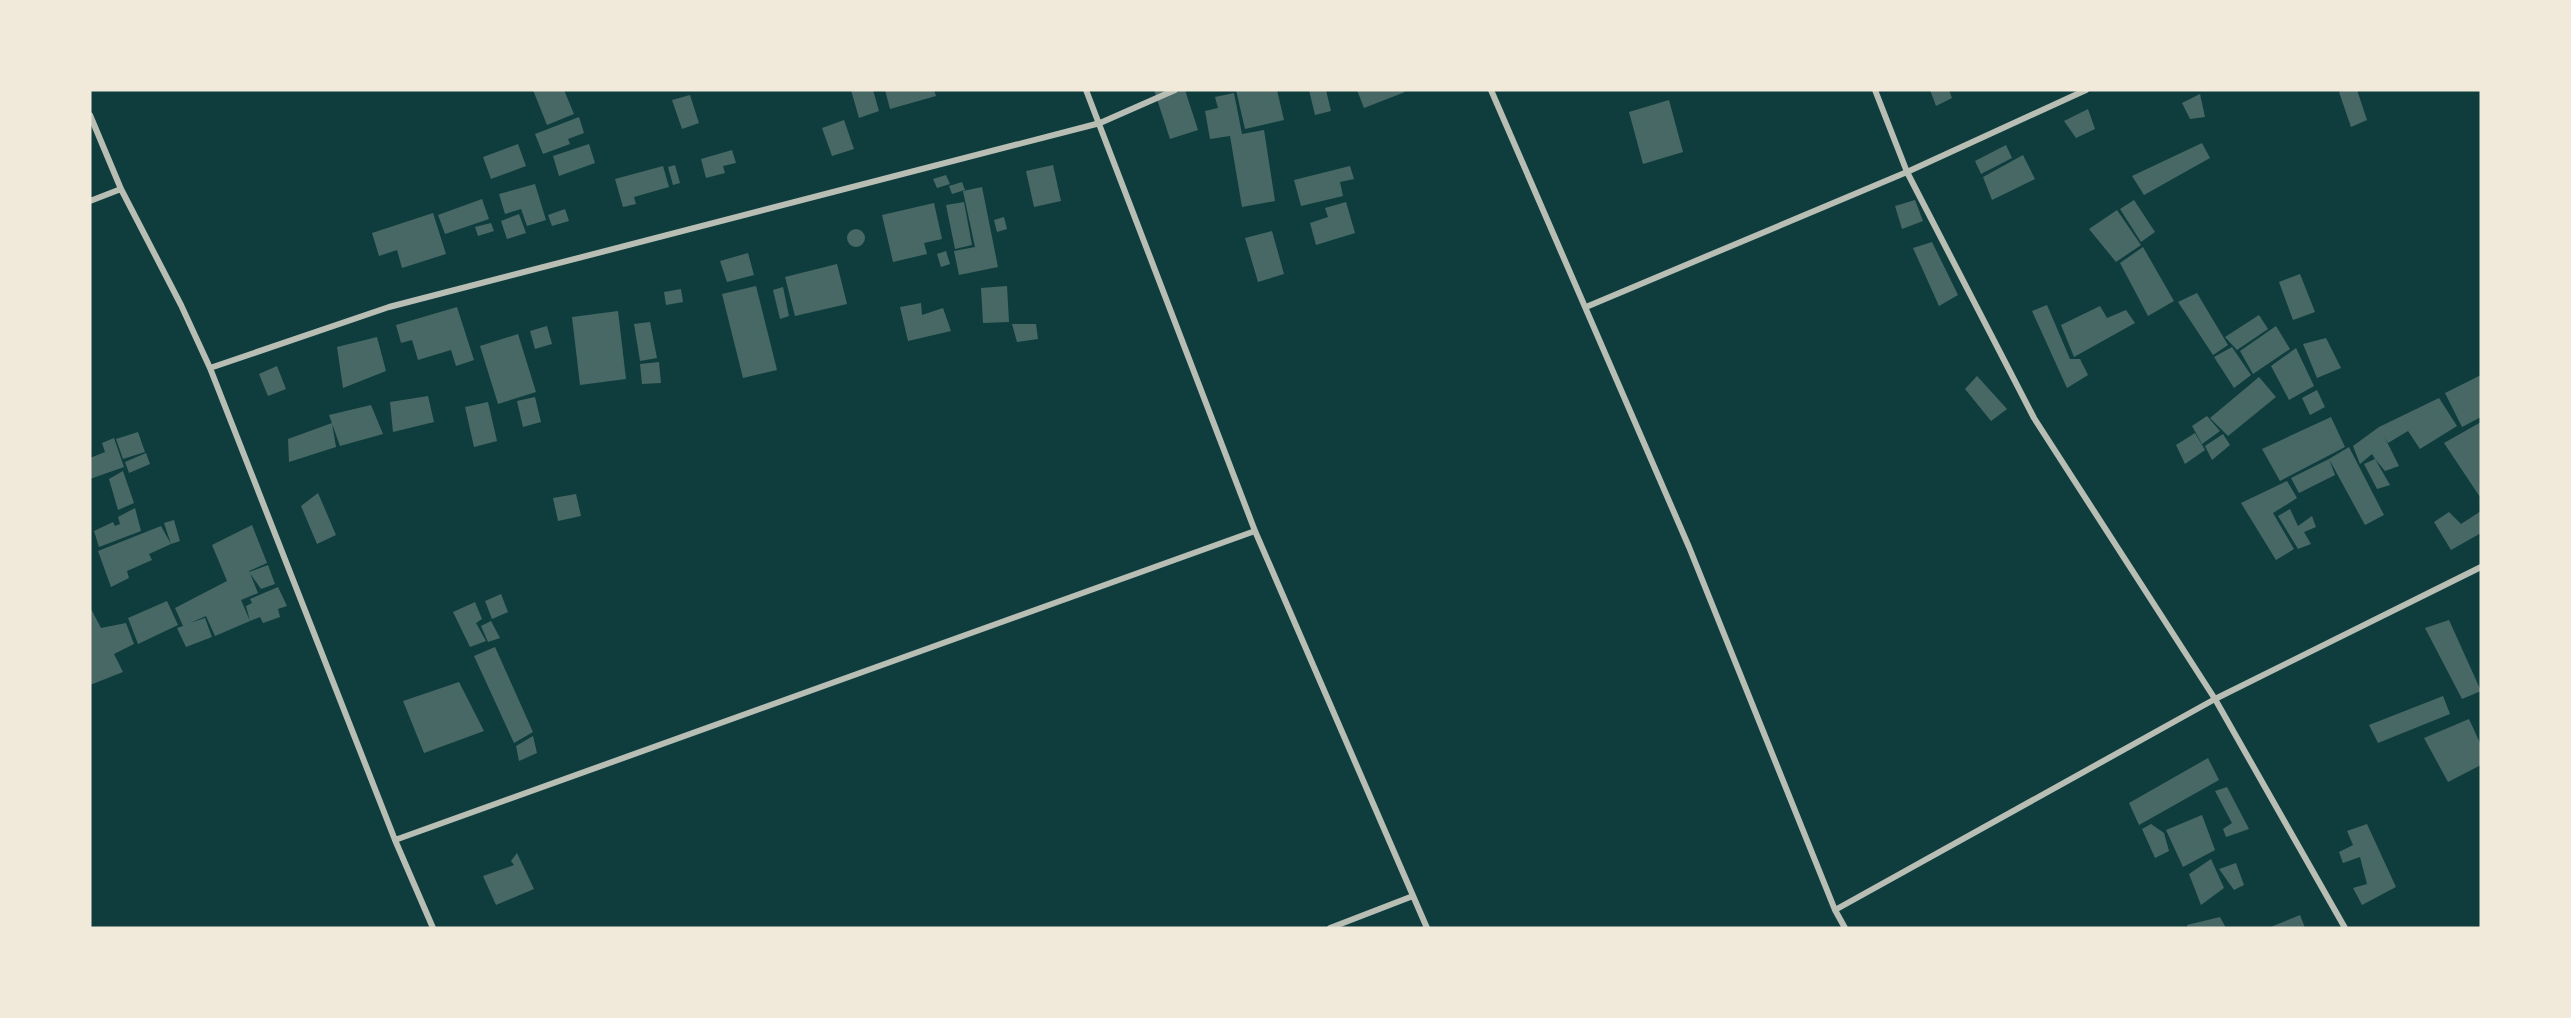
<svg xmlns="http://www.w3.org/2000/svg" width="2571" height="1018" font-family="Rubik,sans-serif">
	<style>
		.building { fill: #486865 }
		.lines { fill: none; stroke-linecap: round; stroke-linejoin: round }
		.minor { stroke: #b8beb3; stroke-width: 6 }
	</style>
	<rect width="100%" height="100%" fill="#0f3d3e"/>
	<path class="building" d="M533 90H564L574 114 547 125Z
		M851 90H873L879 111 859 118Z
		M885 90H934L936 96 890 109Z
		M1154 90H1185L1198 130 1170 139Z
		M1236 90H1277L1284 120 1245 129Z
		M1309 90H1326L1331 111 1315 115Z
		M1357 90H1404L1405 92 1364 108Z
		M1930 90H1949L1952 98 1936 106Z
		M2344 90H2357L2367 120 2351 127 2339 92Z
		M1234 93 1242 134 1264 130 1275 201 1242 207 1230 136 1210 139 1205 111 1218 108 1215 97Z
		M2200 94 2205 117 2190 119 2182 103Z
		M690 95 699 123 682 129 672 100Z
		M1669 100 1683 152 1643 164 1629 112Z
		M2088 109 2095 129 2076 138 2064 121Z
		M579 117 584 133 568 139 570 144 543 154 535 134Z
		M844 120 854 149 832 156 822 128Z
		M2202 143 2210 158 2144 195 2132 176Z
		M518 144 526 166 491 179 483 157Z
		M589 144 595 163 559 176 553 156Z
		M2006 145 2012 158 1981 174 1975 161Z
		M732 150 736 163 723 166 725 173 706 178 701 159Z
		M2023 155 2035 179 1992 200 1983 177Z
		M675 165 680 183 673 185 668 167Z
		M1053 165 1061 201 1034 207 1026 171Z
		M663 166 669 187 634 197 636 204 623 207 615 179Z
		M1350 166 1354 179 1340 182 1343 196 1301 206 1294 180Z
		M946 175 950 184 937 188 933 179Z
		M962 182 965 190 952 194 949 186Z
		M535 184 546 220 527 226 521 209 505 214 499 194Z
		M982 187 998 267 959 275 954 251 975 247 963 191Z
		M482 199 489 219 445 234 438 215Z
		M1915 200 1923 221 1902 229 1895 206Z
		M2134 200 2155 232 2141 242 2120 209Z
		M964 202 972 245 955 249 946 205Z
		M1346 202 1355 233 1316 245 1310 223 1328 217 1325 208Z
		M934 203 942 239 924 243 927 254 893 262 882 215Z
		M565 209 569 221 552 226 548 215Z
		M2117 210 2141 245 2116 262 2089 229Z
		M433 213 446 254 402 268 397 250 379 256 372 233Z
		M519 214 526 233 507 239 501 221Z
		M1004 217 1007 229 997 232 994 220Z
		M491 223 494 231 478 236 475 227Z
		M847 238a9 9 0 1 1 18 0a9 9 0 1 1-18 0Z
		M1272 231 1284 274 1258 282 1245 238Z
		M1932 242 1958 295 1939 306 1913 248Z
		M2143 247 2174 301 2148 316 2120 263Z
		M946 251 950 264 941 267 937 254Z
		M748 253 754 275 727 282 720 261Z
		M837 264 847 304 795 316 785 277Z
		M2300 274 2315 312 2293 320 2279 282Z
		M756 286 777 370 743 378 722 294Z
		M1007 286 1009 322 983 323 981 288Z
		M783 287 789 316 780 319 773 290Z
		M681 289 683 302 666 305 664 292Z
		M2197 293 2228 345 2213 355 2178 302Z
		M921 303 922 315 943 308 951 331 908 341 900 307Z
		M2047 305 2070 359H2080L2088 375 2067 388 2032 311Z
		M2100 306 2107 318 2126 310 2135 323 2074 357 2061 325Z
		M457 307 474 360 456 366 451 350 418 360 412 340 401 343 396 325Z
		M618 311 626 379 580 385 572 317Z
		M2259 315 2268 329 2237 350 2225 337Z
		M650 322 657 358 640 361 634 324Z
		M1012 324H1036L1038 339 1017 342Z
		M547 326 552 344 535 349 530 331Z
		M2276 326 2290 349 2253 374 2240 351Z
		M518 334 536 392 498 404 480 346Z
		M377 337 386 371 343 388 337 347Z
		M2326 338 2341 368 2317 378 2303 344Z
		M2232 347 2251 375 2234 388 2214 357Z
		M2296 348 2314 386 2289 400 2271 366Z
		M659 362 661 383 642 384 640 364Z
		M277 366 286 389 268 396 259 374Z
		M2481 375V417L2462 427 2445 393Z
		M1977 376 2007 409 1991 421 1965 389Z
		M2259 377 2276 397 2228 436 2210 418Z
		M2317 390 2325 407 2310 415 2302 398Z
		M428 396 434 422 393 432 390 402Z
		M535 397 541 422 523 427 517 401Z
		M2439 398 2457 426 2420 449 2408 431 2388 443 2384 436 2399 466 2385 471 2375 459 2390 485 2377 489 2364 464 2375 459 2372 454 2360 464 2353 446 2379 427Z
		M488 402 497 441 474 447 465 407Z
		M371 405 383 434 340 446 329 415Z
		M2207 416 2220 431 2202 444 2192 426Z
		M2331 417 2345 447 2280 481 2262 449Z
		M2481 422V495L2480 497 2444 443Z
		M332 423 336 447 289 462 288 439Z
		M138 432 145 452 123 459 116 439Z
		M2195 433 2205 450 2185 464 2176 445Z
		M2223 434 2230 445 2212 460 2205 446Z
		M114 438 124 467 90 479V458L105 452 102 443Z
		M2349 447 2384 515 2365 525 2329 459Z
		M146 453 150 464 129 473 125 462Z
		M2329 459 2335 475 2299 493 2291 478Z
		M123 471 134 503 118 510 109 479Z
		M2287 481 2297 498 2273 513 2294 549 2276 560 2241 503Z
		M318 493 336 535 317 544 301 506Z
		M576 494 581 516 558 521 553 498Z
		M135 508 141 531 99 547 94 531 113 522 115 526 120 524 118 517Z
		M2290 509 2298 526 2312 516 2316 527 2304 532 2311 544 2298 549 2278 516Z
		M2481 511V533L2451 550 2434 522 2449 512 2461 524Z
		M174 520 180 541 171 544 164 523Z
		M252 525 267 563 249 571 258 593 241 600 250 621 246 606 252 603 250 599 278 587 287 606 278 609 280 617 263 623 260 617 250 621 215 636 206 616 190 623 205 618 212 637 186 647 177 628 183 626 175 608 227 581 212 545Z
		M161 526 171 544 149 554 152 560 127 571 129 578 111 587 98 551Z
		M268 565 275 584 261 589 249 572Z
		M501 594 508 612 492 619 485 601Z
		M167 601 178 625 138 644 128 618Z
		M475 602 482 619 476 623 486 641 470 647 453 612Z
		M90 607 101 628 126 623 134 644 114 654 123 672 90 685Z
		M2449 620 2481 691 2462 699 2425 628Z
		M491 621 500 638 488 642 481 626Z
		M495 647 533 732 514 743 474 656Z
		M459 682 484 731 424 753 403 701Z
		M2443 696 2450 714 2378 743 2369 725Z
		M2469 719 2481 745V765L2448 782 2424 738Z
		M533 736 537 753 519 761 516 746Z
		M2208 758 2219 780 2139 825 2129 803Z
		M2227 787 2249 829 2226 837 2223 829 2232 823 2215 791Z
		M2202 815 2215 850 2183 867 2166 830Z
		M2151 824 2164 833 2169 851 2155 858 2142 829Z
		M2367 824 2396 887 2362 905 2353 888 2367 884 2360 857 2343 863 2339 852 2353 845 2347 831Z
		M517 853 534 889 496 905 483 876 514 865 511 861Z
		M2211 859 2224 888 2201 905 2189 874Z
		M2236 863 2244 885 2234 890 2219 869Z
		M2300 915 2305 928H2268Z
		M2220 917 2226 928H2188L2187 925Z"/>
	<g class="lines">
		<path class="minor" d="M1086 90 1255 531 1427 928
			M1491 90 1689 547 1835 910 1845 928
			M1875 90 1907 172 2034 418 2215 699 2345 928
			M90 115 121 189 181 305 210 368 395 840 433 928
			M90 201 121 189
			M1586 307 1907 172 2086 90
			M210 368 389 307 1100 123 1175 90
			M395 840 1255 531
			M1835 910 2215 699 2481 567
			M1330 928 1413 896"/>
	</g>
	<rect width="2571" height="1018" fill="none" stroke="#f1e9da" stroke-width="183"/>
</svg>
